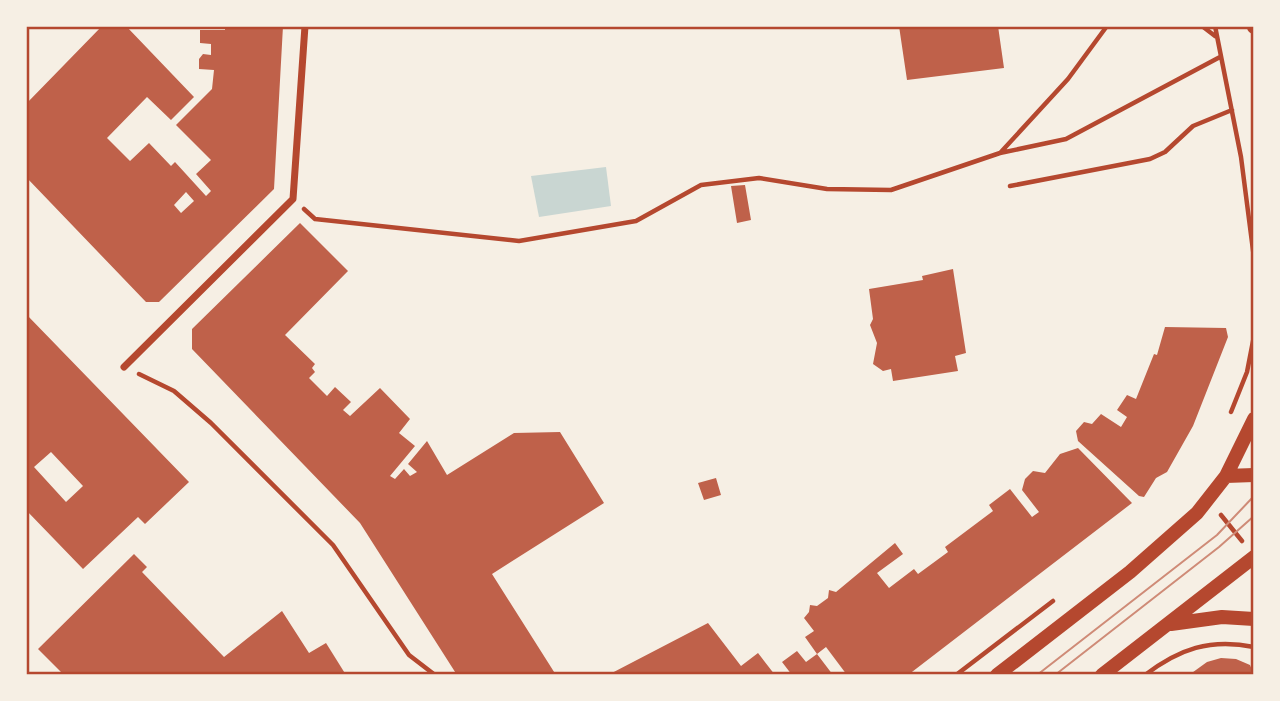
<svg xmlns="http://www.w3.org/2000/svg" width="1280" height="701" font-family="'Archivo Narrow',sans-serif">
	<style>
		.water { fill: #c9d6d2 }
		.building { fill: #bf614a; fill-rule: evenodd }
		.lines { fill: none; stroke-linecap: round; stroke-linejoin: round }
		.path { stroke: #b5482f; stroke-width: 4.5 }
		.minor { stroke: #b5482f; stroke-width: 7 }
		.secondary { stroke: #b5482f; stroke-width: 14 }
		.tram { stroke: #cf8b77; stroke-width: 2 }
		.neatline { fill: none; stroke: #b5482f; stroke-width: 2.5 }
	</style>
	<rect width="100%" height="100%" fill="#f6efe4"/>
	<path class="water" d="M606 167 611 206 539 217 531 176Z"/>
	<path class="building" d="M102 26H126L194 97 171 120 147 97 107 138 130 161 149 143 171 166 175 162 206 196 211 191 196 174 211 160 176 125 212 89 214 70 199 69V59L203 54 211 55V44L200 43V30H225V26H283L274 189 159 302H146L26 177V104ZM186 192 194 201 181 213 174 205Z
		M899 26H998L1004 68 907 80Z
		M745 185 751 220 737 223 731 186Z
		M300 223 348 271 285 335 315 364 312 368 315 372 309 378 327 396 335 387 351 402 343 410 350 416 380 388 410 419 399 433 415 446 390 476 395 479 404 469 410 476 417 472 408 464 427 441 447 475 514 433 560 432 604 503 492 574 556 675H457L360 523 192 349V329Z
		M953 269 966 353 955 356 958 371 893 381 891 369 883 371 873 364 877 343 870 325 873 319 869 289 923 280 922 276Z
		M26 314 189 482 145 524 138 517 83 569 26 510ZM51 452 83 486 66 502 34 467Z
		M1165 327 1226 328 1228 337 1193 426 1167 472 1156 478 1144 497 1139 496 1078 441 1076 431 1084 422 1092 424 1101 414 1121 427 1127 417 1117 410 1127 395 1136 399 1154 354 1157 355Z
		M1078 448 1132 503 908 675H847L826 647 817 654 805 637 814 631 804 618 809 612 810 605 817 606 828 598 829 590 836 592 895 543 903 554 877 573 889 588 914 569 918 574 948 552 945 547 993 511 989 505 1010 489 1032 517 1039 512 1022 490 1025 479 1033 471 1045 473 1060 454Z
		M716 478 721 495 704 500 698 483Z
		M134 554 147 567 142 572 224 657 282 611 309 653 326 643 346 675H64L38 649Z
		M708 623 741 666 758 653 775 675H608Z
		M797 651 806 662 817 654 833 675H792L782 662Z
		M1221 658 1236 659 1250 665 1254 675H1189L1207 662Z"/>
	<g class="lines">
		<path class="path" d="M1202 26 1215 36
			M1215 26 1241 157 1254 258
			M1001 152 1068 79 1107 26
			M1010 186 1150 159 1165 152 1193 126 1232 110
			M304 209 315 219 519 241 636 221 701 185 759 178 827 189 891 190 1000 153 1066 139 1220 57
			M139 374 174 391 211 423 333 545 409 655 435 675
			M1231 412 1247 372 1254 336
			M1221 515 1242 541
			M956 675 1053 601
			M1145 675C1179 649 1210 638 1254 647"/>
		<path class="minor" d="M124 367 293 199 305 26"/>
		<path class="secondary" d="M1254 26V27
			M1226 476 1254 475
			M1171 624 1222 617 1254 619
			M997 675 1130 572 1197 513 1226 476 1254 419
			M1102 675 1254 557"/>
		<path class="tram" d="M1037 675 1217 535 1254 496
			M1055 675 1219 547 1254 516"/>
	</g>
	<rect width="1280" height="701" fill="none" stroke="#f6efe4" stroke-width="56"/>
	<rect x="28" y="28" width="1224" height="645" class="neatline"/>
</svg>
